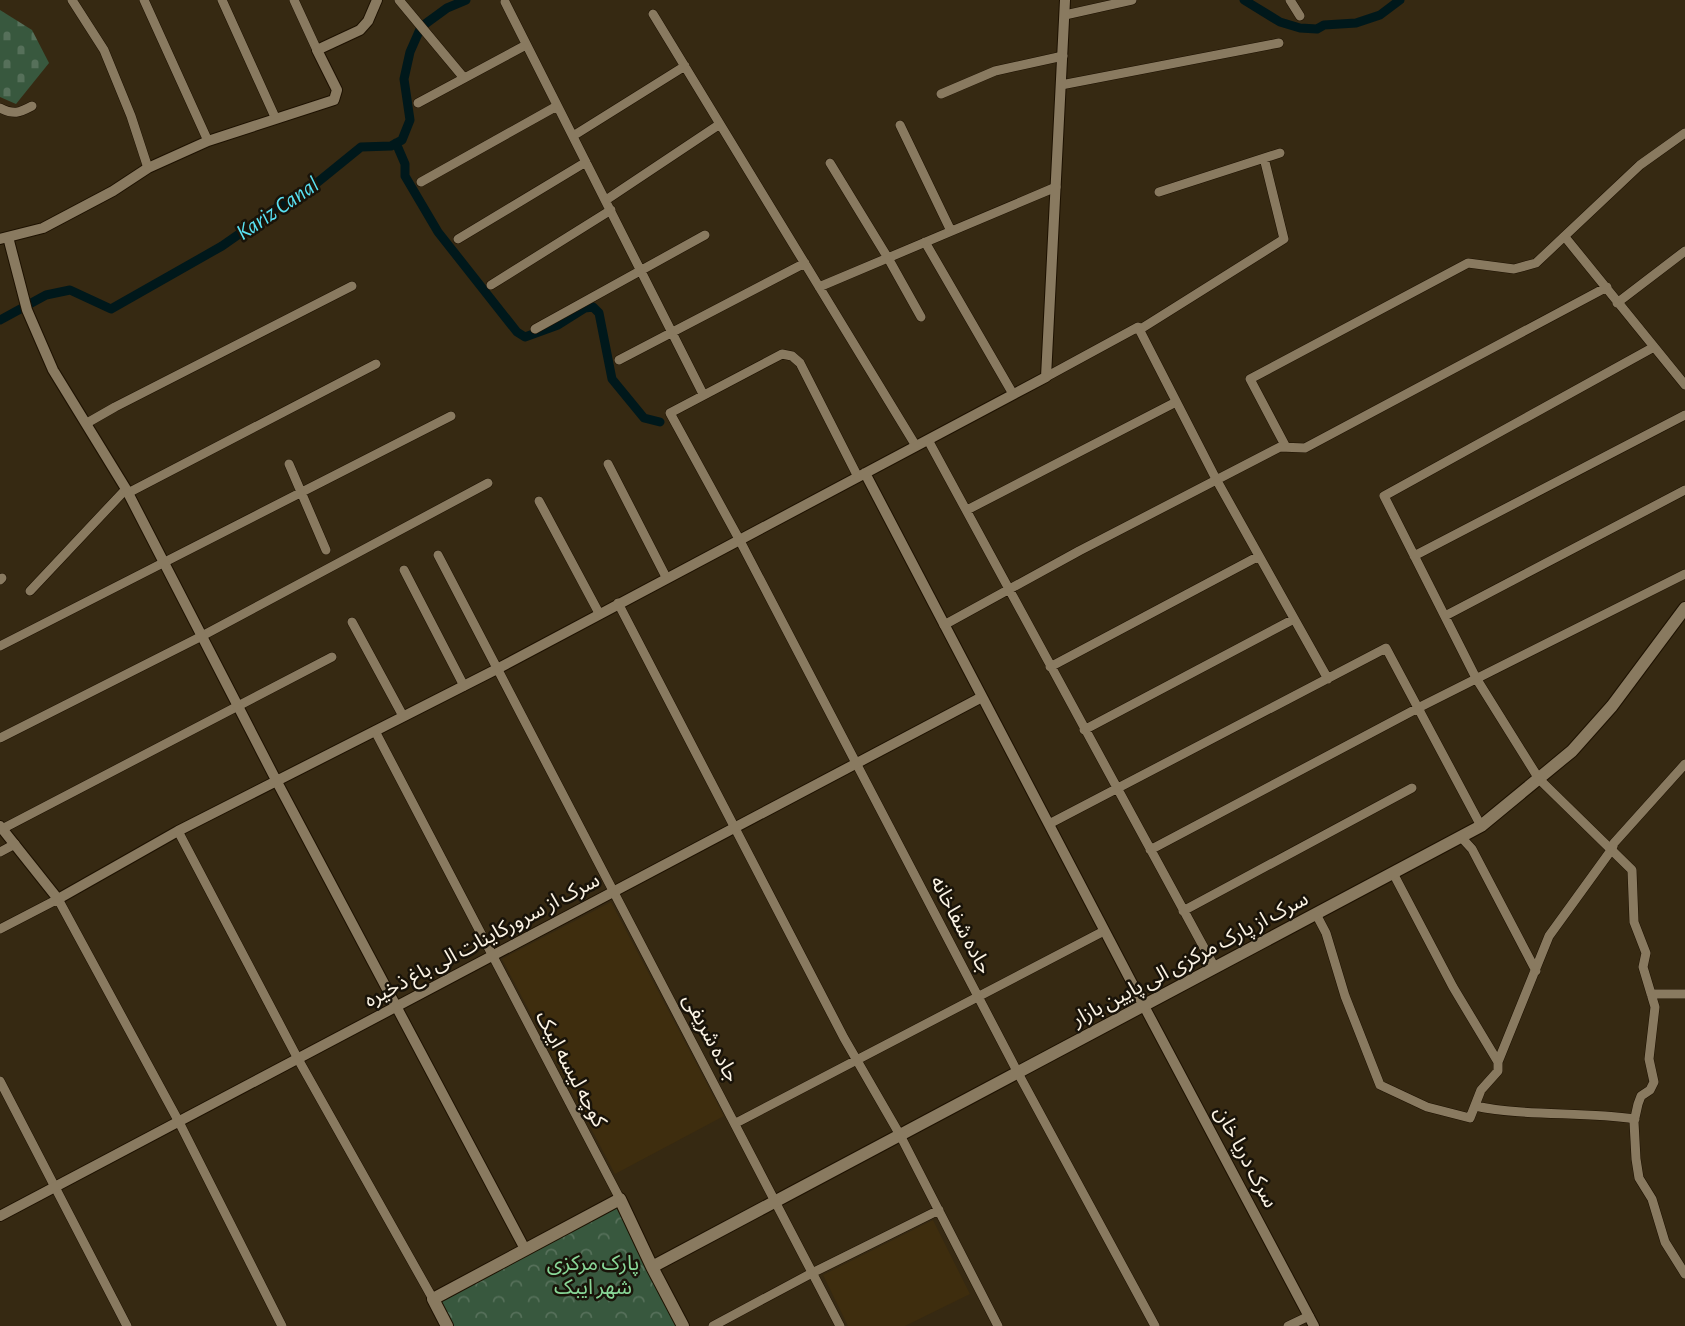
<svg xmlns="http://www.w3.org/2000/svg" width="1685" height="1326" font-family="'Alegreya Sans','Noto Sans Arabic',sans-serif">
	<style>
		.built { fill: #3e2d0e }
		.cemetery { fill: url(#cemetery-stones) }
		.park { fill: url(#park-crowns) }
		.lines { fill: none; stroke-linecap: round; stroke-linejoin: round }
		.canal { stroke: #00181b; stroke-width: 9 }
		.minor-casing { stroke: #1d1100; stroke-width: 10 }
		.tertiary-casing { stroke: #1d1100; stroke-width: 12 }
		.secondary-casing { stroke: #1d1100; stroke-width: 14 }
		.minor { stroke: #897a60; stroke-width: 9 }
		.tertiary { stroke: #897a60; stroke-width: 10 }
		.secondary { stroke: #897a60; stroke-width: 12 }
		.labels { text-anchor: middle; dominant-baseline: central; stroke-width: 5; stroke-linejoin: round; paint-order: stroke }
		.street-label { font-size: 21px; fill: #fbf3e4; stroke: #191309 }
		.park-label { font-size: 21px; fill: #89d898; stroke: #191309 }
		.water-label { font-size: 23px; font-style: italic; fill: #59e1f3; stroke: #191309 }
	</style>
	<defs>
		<pattern id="cemetery-stones" width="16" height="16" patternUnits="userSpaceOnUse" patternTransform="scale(1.75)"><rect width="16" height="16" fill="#38583e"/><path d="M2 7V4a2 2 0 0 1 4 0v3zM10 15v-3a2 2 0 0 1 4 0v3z" fill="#56705a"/></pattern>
		<pattern id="park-crowns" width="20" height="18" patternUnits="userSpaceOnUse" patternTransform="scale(1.75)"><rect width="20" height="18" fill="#38583e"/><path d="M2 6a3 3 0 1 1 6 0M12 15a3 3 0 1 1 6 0" fill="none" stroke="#56705a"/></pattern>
	</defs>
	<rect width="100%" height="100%" fill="#362912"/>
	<path class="built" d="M611 902 724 1116 615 1174 502 959Z
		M933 1220 970 1294 905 1326H848L823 1275Z"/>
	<path class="cemetery" d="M0 10 32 30 49 63 16 104 0 97Z"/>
	<path class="park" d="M615 1205 678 1326H451L436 1298Z"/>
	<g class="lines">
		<path class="canal" d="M1244 0 1280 22 1300 28 1317 29 1324 25 1356 23 1380 15 1400 0
			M396 143 405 164V176L438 232 517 332 525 337 558 325 585 308 593 307 599 313 612 379 644 418 660 422
			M0 320 46 295 70 290 111 309 222 246 288 200 313 186 361 147 391 146 402 140 410 120 404 79 410 52 421 27 447 8 466 0"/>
		<g class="minor-casing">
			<path id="minor" d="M72 0 104 50 131 116 148 168
				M144 0 208 141
				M222 0 275 117
				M294 0 317 50
				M399 0 464 78
				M1290 0 1300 16
				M505 2 703 394
				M653 14 916 446
				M1065 15 1132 0
				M1061 85 1279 43
				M941 94 995 71 1063 56
				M418 103 526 45
				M0 108C14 115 19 113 32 106
				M900 125 951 231
				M573 136 685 66
				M830 163 888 258 921 317
				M421 182 557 106
				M1159 192 1280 153
				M606 200 720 124
				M1565 237 1685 385
				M458 239 586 162
				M925 242 1013 394
				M491 285 611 210
				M819 287 1056 187
				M1617 303 1685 251
				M535 329 705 235
				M1139 330 1284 239 1264 158
				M1654 347 1384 496 1476 678 1539 779 1632 870 1634 922 1646 953 1643 967 1655 1007 1649 1059 1654 1082 1650 1090 1641 1096 1638 1104 1634 1122 1636 1159 1639 1178 1652 1199 1665 1242 1685 1274
				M619 360 805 263
				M1046 377 1138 327 1216 479 1328 679
				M87 423 115 407 352 286
				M928 440 1215 968
				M1286 447 1250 379 1468 263 1514 269 1536 263 1640 165 1685 133
				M289 464 326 550
				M608 464 666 577
				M858 477 800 363 792 356 782 354 670 413 739 539 1018 1073 1155 1326
				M128 493 376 364
				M539 501 599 613
				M967 510 1176 402
				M438 555 840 1326
				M1414 556 1685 415
				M404 570 464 686
				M0 580 2 578
				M30 591 126 489
				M618 603 844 1038 900 1135 998 1326
				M1445 616 1685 490
				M352 622 403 716
				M944 625 1079 551 1280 447 1305 448 1607 287
				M0 646 451 416
				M1050 667 1259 556
				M1084 730 1294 619
				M375 731 620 1199
				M0 738 202 636 488 483
				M1049 824 1386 648 1481 826
				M2 829 332 657
				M178 831 298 1059 433 1299
				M1461 837 1472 849 1536 971
				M1150 850 1418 708 1685 574
				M0 852 15 844
				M1393 873 1453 987 1498 1062
				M1183 911 1412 788
				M1316 914 1326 933 1345 996 1380 1085 1427 1107 1470 1118 1481 1090 1498 1071V1062L1549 936 1612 849 1614 843 1685 764
				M0 929 58 899 179 1122 282 1326
				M1651 994H1685
				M0 1081 127 1326
				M1475 1106C1527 1117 1582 1111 1635 1119
				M736 1123 1104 931
				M713 1326 812 1273 939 1210
				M1288 1326 1309 1316"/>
		</g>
		<g class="tertiary-casing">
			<path id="tertiary" d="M8 237 27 310 53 370 126 489 276 780 525 1249
				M0 239 43 228 113 191 148 168 208 141 334 100 337 90 317 50 360 30 368 21 377 0
				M865 473 1144 1006 1314 1326
				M0 826 58 899 178 831 497 669 1046 377 1065 0
				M0 1216 982 697"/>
		</g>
		<g class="secondary-casing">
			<path id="secondary" d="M652 1267 1481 826 1572 751 1612 706 1685 608
				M447 1326 433 1299 620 1199 652 1267 683 1326"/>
		</g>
		<use href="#minor" class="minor"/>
		<use href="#tertiary" class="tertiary"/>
		<use href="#secondary" class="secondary"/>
	</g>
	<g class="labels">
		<g class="street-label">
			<text transform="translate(961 925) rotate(62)">جاده شفاخانه</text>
			<text transform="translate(482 940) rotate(-28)">سرک از سرورکاینات الی باغ ذخیره</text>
			<text transform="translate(1190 959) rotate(-28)">سرک از پارک مرکزی الی پایین بازار</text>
			<text transform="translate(711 1038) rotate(62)">جاده شریفی</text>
			<text transform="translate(571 1069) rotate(62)">کوچه لیسه ایبک</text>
			<text transform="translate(1246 1157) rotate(62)">سرک دریا خان</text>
		</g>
		<g class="park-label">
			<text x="593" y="1263">پارک مرکزی<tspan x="593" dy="24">شهر ایبک</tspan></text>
		</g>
		<g class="water-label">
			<text transform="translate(278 209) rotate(-34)">Kariz Canal</text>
		</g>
	</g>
</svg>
